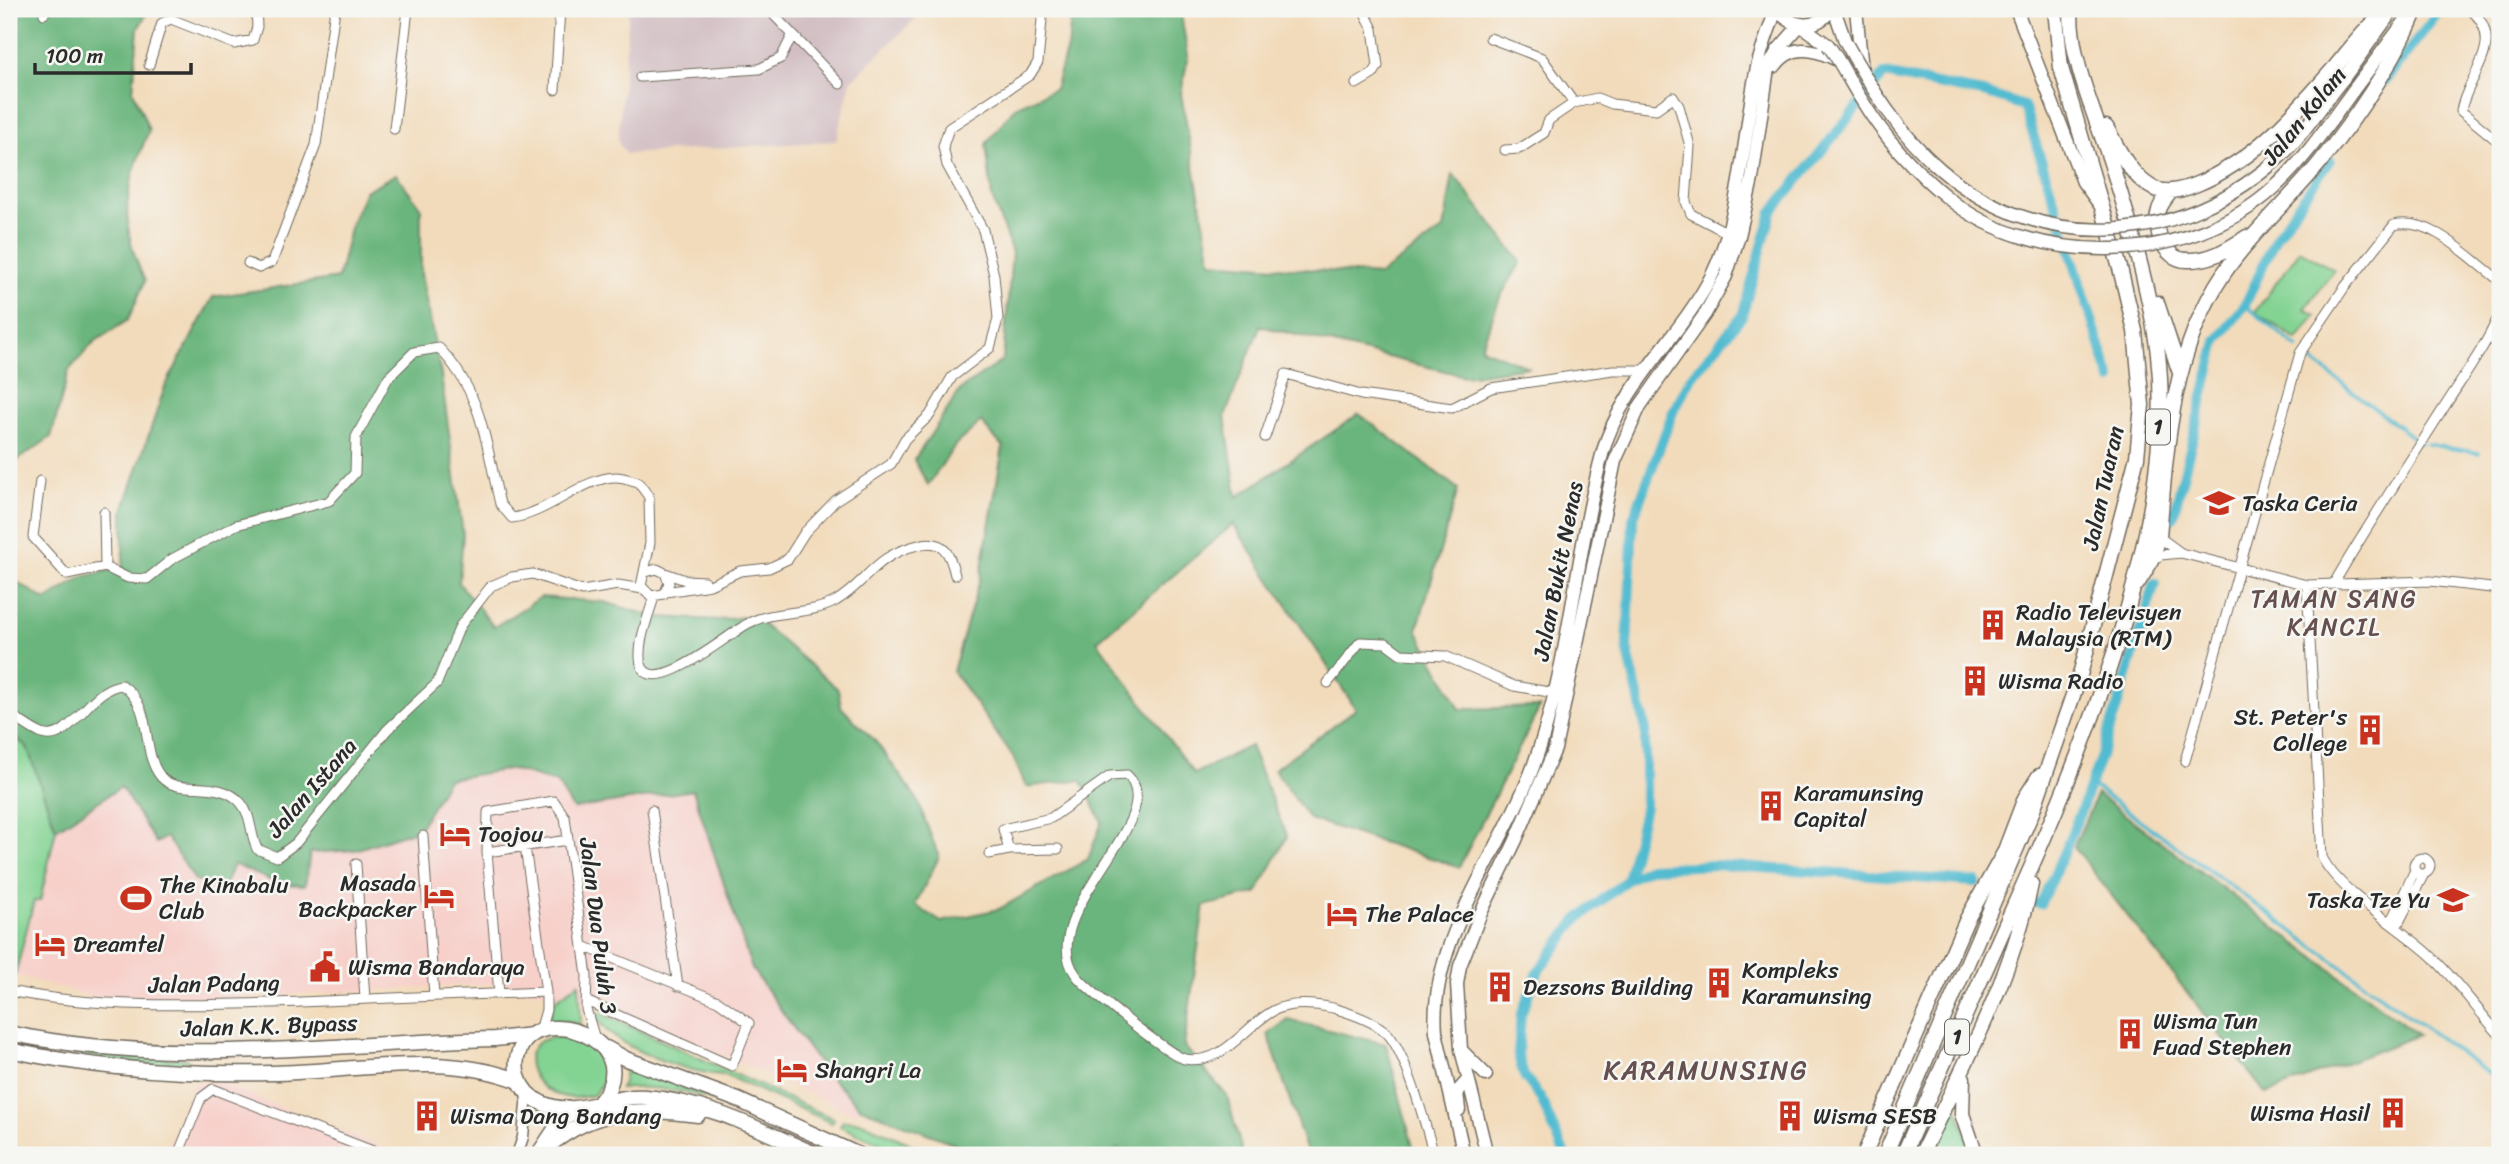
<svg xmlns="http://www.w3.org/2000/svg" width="2509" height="1164" font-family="Sriracha,sans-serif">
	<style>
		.built { fill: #f7d0ca }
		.industrial { fill: #d2bec2 }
		.green { fill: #83d393; stroke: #577f5f; stroke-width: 2 }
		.forest { fill: #6ab57d; stroke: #4a7054; stroke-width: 2 }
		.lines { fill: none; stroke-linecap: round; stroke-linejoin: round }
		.stream { stroke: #53bbd0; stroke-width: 3.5 }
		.canal { stroke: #53bbd0; stroke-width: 10 }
		.minor-casing { stroke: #71695d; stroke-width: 11 }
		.tertiary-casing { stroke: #71695d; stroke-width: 13 }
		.secondary-casing { stroke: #71695d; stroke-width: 15 }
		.primary-casing { stroke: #71695d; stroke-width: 17 }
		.minor { stroke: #fff; stroke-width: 9 }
		.tertiary { stroke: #fff; stroke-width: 10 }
		.secondary { stroke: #fff; stroke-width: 12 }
		.primary { stroke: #fff; stroke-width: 14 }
		.secondary-bridge-casing { stroke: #71695d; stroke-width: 15; stroke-linecap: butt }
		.secondary-bridge { stroke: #fff; stroke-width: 12 }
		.labels { text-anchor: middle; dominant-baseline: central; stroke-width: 5; stroke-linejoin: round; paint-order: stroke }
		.shield { fill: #f6f6f2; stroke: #686867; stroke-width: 2 }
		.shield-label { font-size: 21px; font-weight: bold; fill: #2b2b2b }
		.street-label { font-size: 23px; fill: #2b2b2b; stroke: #f6f6f2 }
		.poi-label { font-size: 23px; fill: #2b2b2b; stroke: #f6f6f2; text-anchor: start }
		.neighbourhood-label { font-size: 24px; letter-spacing: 2px; fill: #65504f; stroke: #f6f6f2 }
		.quarter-label { font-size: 26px; letter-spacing: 2px; fill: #65504f; stroke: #f6f6f2 }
	</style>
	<rect width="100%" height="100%" fill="#f6f6f2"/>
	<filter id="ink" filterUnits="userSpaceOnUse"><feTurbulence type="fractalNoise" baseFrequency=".0143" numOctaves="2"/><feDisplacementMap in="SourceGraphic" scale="14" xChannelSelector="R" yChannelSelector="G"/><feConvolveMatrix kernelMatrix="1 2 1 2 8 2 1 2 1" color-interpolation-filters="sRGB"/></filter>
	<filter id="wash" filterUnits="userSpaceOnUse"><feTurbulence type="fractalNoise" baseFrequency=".00686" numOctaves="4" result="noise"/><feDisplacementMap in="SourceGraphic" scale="28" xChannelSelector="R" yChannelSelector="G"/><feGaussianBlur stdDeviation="1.57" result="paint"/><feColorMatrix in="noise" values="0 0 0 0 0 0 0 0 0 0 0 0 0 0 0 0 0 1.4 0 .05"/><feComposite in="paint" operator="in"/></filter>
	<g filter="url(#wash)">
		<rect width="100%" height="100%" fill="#f2dbbb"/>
		<path class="built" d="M511 769 557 783 574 809 693 790 752 969 824 1071 861 1108 855 1114 598 1001 490 984 222 998 91 996 15 975 34 900H40L56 829 121 787 156 843 166 837 195 880 233 864 279 884 305 885 310 853 355 850 419 829 448 779Z
			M194 1082H218L402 1155H164Z"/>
		<path class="industrial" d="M629 9H908L916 18 851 81 836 141 626 154 618 142Z"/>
		<path class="green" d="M2300 250 2334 270 2305 309 2316 315 2297 340 2255 312Z
			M9 733 27 747 56 829 40 901H34L15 975 10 976Z
			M579 983 581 1025 566 1021H548L554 1001Z
			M598 1012 834 1119 832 1123 725 1075C690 1074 609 1048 594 1013Z
			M562 1037C591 1043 598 1045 608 1074L594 1095C529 1113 504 1035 562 1037Z
			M9 1040 110 1056 187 1059V1067L109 1062Z
			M624 1064 673 1080 850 1155H841C773 1124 697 1080 620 1089L624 1079Z
			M1955 1103 1973 1155H1932Z
			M843 1121 862 1122 935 1155H905L840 1126Z"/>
		<path class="forest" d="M9 9H149L138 29 133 91 149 130C125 188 117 222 145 281L128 320 94 342 69 370 51 437 9 466Z
			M1071 9H1180L1188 56 1181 94 1211 262 1379 275 1444 229 1453 174 1521 262 1500 297 1481 348 1528 367 1465 376 1260 326 1225 416 1237 497 1359 414 1458 489 1417 630 1460 709 1540 707 1459 867 1309 819 1274 769 1356 709 1233 524 1097 641 1194 774 1250 746 1287 837 1257 893 1204 906 1184 1046 1227 1096 1243 1155H1132L1117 1149 1110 1155H984L861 1108 824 1071 752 969 693 790 573 809 557 783 511 769 448 779 419 829 355 850 310 853 305 885 279 884 233 864 223 890 195 880 166 837 156 843 121 787 56 829 27 747 9 732V577L46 600 83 577 123 567V511L165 387 213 297 338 278 351 224 365 191 396 174 421 208V275L441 375 463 534 459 583 494 627 541 597 604 602 656 617 719 620 753 616 838 689 841 707 876 742 917 799 939 857 915 905 941 922 999 909 1088 859 1102 822 1081 780 1026 787 1013 757 953 671 980 579 1003 447 981 422 956 444 928 485 914 460 961 389 1003 360 1012 253 992 197 986 144 1015 107 1055 89 1069 41Z
			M2097 794 2418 1035 2266 1094 2074 847Z
			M1288 1020 1386 1044 1415 1155H1308L1268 1034Z"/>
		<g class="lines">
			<path class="stream" d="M2245 305 2298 348
				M2305 355 2420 443
				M2426 444 2479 453
				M2093 786 2500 1082"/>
			<path class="canal" d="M2385 81 2441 9
				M2173 517 2217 341 2245 305 2276 237 2330 160
				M1627 880 1645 807V726L1627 648 1633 519 1673 412 1690 379 1742 316 1772 212 1884 74 1988 94 2024 106 2111 380
				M2036 903 2040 904C2091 801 2122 693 2155 583
				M1565 1155 1540 1097 1524 1076 1518 1055 1521 1014 1539 970 1577 920 1627 880 1649 868 1716 865 1976 882"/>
		</g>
	</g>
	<g filter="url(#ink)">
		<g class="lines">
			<g class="minor-casing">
				<path id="minor" d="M455 9 456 11
					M768 9 840 84
					M2470 9C2509 42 2466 77 2461 111L2500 143
					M44 14 45 9
					M1490 38 1542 58 1574 103
					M149 65 162 23 171 19 234 44 253 40 257 27 256 9
					M640 77 759 69 781 58 792 36
					M1356 84 1373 74 1378 66 1373 29 1363 9
					M555 90 560 9
					M394 129 408 9
					M1505 150 1519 149 1544 133 1549 120 1574 103 1597 98 1612 104 1656 109 1673 97 1679 106 1690 146 1686 202 1691 214 1728 233
					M248 263 259 268 272 262 316 145 335 9
					M1265 437 1286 374 1361 395 1452 408 1491 388 1613 370H1643
					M40 481 33 537 67 575 105 567 128 578 147 579 172 559 236 525 329 501 355 473 356 437 388 378 414 352 439 348C483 393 486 445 500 504L512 518C547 514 584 477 616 477 623 477 631 480 638 482L649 497 650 543 641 586 651 596 664 594 669 583 665 573 657 569 646 572
					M104 512 105 567
					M2159 537 2181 553 2307 585 2430 581 2500 589
					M2152 560 2161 555 2181 553
					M665 573 685 580 705 581
					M2307 585 2322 857C2338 891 2398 926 2429 954 2455 978 2476 1009 2500 1035
					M2333 585C2368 524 2407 466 2445 406 2464 376 2486 346 2500 313
					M666 592 710 585 740 571 769 568 788 559 805 532 836 500 891 464 905 439 930 415 952 377 990 348 998 319 994 275 983 230 947 165 943 146 949 128 1030 75 1038 62 1043 9
					M654 597C649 615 636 645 641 664 651 701 732 631 749 623 776 609 809 616 836 601 868 582 873 556 918 545 943 538 950 553 955 575
					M1328 683 1360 642 1386 643 1401 654 1445 656 1514 686 1555 693
					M9 714C20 720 30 729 42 734 71 744 88 688 122 685 156 709 139 750 161 777 178 797 219 777 241 803 252 816 250 834 257 849L277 857 296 843 387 730 437 683 460 626 491 586 512 577 533 574 582 591 618 585 643 589
					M2185 761 2300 353 2344 288 2394 225C2432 216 2470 259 2498 279L2500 286
					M652 810 678 986
					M423 836 434 996
					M525 847 546 992V1010L540 1031
					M1058 849 1009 850 1003 829 1051 818 1110 776 1127 775C1173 818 1031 915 1076 975 1085 988 1172 1057 1185 1059 1225 1066 1244 1025 1275 1010 1291 1002 1316 1004 1333 1008 1350 1013 1372 1020 1386 1032 1406 1051 1426 1127 1434 1155
					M487 852 568 840
					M989 854 1009 850
					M2414 866a8 8 0 1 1 16 0a8 8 0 1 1-16 0Z
					M356 864 365 999
					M2391 921 2415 870
					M2397 926 2424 874
					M583 946 718 1001 749 1023 732 1066 586 1001
					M9 991C104 1010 204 1005 301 1002 383 998 464 995 546 992
					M499 994 487 852 488 812 554 801 565 817 587 976 586 1009 595 1039
					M178 1155 201 1098 213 1089 383 1155"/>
			</g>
			<g class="tertiary-casing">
				<path id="tertiary" d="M536 1154 554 1127 581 1110
					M517 1155 523 1137 527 1094"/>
			</g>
			<g class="secondary-casing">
				<path id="secondary" d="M1777 9C1791 28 1817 31 1831 9
					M1834 9 1845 41
					M1856 9 1862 70
					M2016 9 2083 182 2100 205
					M1800 25 1828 45
					M1775 66C1792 42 1817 49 1839 61
					M2343 79 2390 14
					M2352 92 2408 17
					M1463 1052 1486 1075
					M1459 1110 1457 1092 1467 1081
					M1464 1155 1436 1032C1428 941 1503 850 1533 767 1570 665 1575 555 1603 451 1623 382 1681 337 1712 275 1739 221 1744 137 1755 77 1759 53 1769 32 1776 9
					M1487 1155 1461 1049 1457 984 1460 966 1480 915 1516 840 1555 749 1615 461 1640 406 1705 314 1726 276 1739 236 1752 179 1768 68 1778 50 1800 25"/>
			</g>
			<g class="primary-casing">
				<path id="primary" d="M2106 127C2118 148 2129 174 2151 187 2165 195 2183 190 2197 184 2255 160 2295 113 2335 67 2353 46 2368 24 2391 9
					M2171 191C2167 197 2161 203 2159 210 2153 229 2164 260 2187 260 2211 261 2228 249 2247 237
					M2157 303 2179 370
					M2137 584 2152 560 2159 537C2166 447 2172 350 2224 273 2252 232 2290 200 2321 161 2355 119 2397 58 2416 9
					M9 1033C170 1068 333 1043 495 1039L532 1035
					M606 1048 626 1059 738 1100 859 1155
					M9 1050C96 1069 183 1075 272 1073 354 1072 441 1051 519 1081
					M1963 1078 1962 1114 1976 1155
					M599 1103C647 1046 553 1006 525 1041 508 1063 518 1093 542 1103 577 1119 610 1094 646 1097 708 1102 762 1131 817 1155
					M538 1155C590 1108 632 1107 698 1115
					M1864 1155 1967 919 2004 853 2025 798 2039 776
					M1885 1155 2033 810 2080 675 2137 457 2142 405 2135 331 2120 268 2061 68 2055 9
					M1903 1155C1939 1076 1973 996 2009 917 2080 760 2178 529 2158 354 2151 296 2130 223 2112 166 2096 115 2070 63 2071 9
					M1921 1155C1962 1069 2012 978 2031 884"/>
			</g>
			<use href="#minor" class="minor"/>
			<use href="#tertiary" class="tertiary"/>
			<use href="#secondary" class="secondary"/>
			<use href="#primary" class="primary"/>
			<g class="secondary-bridge-casing">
				<path id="secondary-bridge" d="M1845 41C1870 87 1900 135 1940 169 2044 258 2185 246 2283 154 2305 132 2323 103 2343 79
					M1828 45C1841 62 1849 81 1861 99 1883 136 1915 172 1949 199 2038 270 2191 265 2275 187 2305 159 2328 125 2352 92"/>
			</g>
			<use href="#secondary-bridge" class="secondary-bridge"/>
		</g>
	</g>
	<defs>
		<g id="school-bare" transform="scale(2.415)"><path d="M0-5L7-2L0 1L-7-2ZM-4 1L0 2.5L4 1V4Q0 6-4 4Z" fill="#c8321e" stroke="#f6f6f2" stroke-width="2.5" paint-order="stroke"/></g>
		<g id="building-bare" transform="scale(2.415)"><path d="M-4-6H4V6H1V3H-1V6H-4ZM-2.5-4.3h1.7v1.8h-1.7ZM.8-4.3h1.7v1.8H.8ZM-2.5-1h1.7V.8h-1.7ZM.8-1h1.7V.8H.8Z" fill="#c8321e" stroke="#f6f6f2" stroke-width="2.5" paint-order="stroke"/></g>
		<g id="hotel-bare" transform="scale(2.415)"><path d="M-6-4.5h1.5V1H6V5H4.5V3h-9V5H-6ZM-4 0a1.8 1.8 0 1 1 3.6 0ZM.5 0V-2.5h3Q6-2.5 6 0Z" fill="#c8321e" stroke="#f6f6f2" stroke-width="2.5" paint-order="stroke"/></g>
		<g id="stadium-bare" transform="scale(2.415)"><path d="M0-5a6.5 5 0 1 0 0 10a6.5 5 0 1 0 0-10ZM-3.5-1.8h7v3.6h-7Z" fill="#c8321e" stroke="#f6f6f2" stroke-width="2.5" paint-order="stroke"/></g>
		<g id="civic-bare" transform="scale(2.415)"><path d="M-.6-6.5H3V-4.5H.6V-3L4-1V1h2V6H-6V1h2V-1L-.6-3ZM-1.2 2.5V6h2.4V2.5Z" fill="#c8321e" stroke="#f6f6f2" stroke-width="2.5" paint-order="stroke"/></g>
	</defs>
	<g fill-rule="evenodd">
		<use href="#school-bare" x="2219" y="503"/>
		<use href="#building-bare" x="1993" y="625"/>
		<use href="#building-bare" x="1975" y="681"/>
		<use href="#building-bare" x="2370" y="730"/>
		<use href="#building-bare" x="1771" y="806"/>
		<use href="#hotel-bare" x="455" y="834"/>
		<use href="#hotel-bare" x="439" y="896"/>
		<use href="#stadium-bare" x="136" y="898"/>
		<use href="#school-bare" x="2453" y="900"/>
		<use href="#hotel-bare" x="1342" y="914"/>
		<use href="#hotel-bare" x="50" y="944"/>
		<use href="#civic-bare" x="325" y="967"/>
		<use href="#building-bare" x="1719" y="983"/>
		<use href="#building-bare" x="1500" y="987"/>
		<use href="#building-bare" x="2130" y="1034"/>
		<use href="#hotel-bare" x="792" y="1070"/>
		<use href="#building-bare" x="2393" y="1113"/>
		<use href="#building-bare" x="427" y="1116"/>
		<use href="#building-bare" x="1790" y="1116"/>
	</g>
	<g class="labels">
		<g class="shield">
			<rect x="2146" y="409.5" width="24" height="35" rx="5"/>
			<rect x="1945" y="1019.5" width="24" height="35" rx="5"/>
		</g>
		<g class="shield-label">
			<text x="2158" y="427">1</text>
			<text x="1957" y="1037">1</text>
		</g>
		<g class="street-label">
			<text transform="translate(2304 116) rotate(-51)">Jalan Kolam</text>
			<text transform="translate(2103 488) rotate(-78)">Jalan Tuaran</text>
			<text transform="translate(1558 571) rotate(-79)">Jalan Bukit Nenas</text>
			<text transform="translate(312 788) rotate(-49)">Jalan Istana</text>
			<text transform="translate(598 926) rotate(83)">Jalan Dua Puluh 3</text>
			<text transform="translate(214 984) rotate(-1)">Jalan Padang</text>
			<text transform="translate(269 1026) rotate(-2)">Jalan K.K. Bypass</text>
		</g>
		<g class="poi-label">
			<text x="2242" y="503">Taska Ceria</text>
			<text x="2016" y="612">Radio Televisyen<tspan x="2016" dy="26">Malaysia (RTM)</tspan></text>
			<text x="1998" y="681">Wisma Radio</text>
			<text x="2347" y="717" text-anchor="end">St. Peter's<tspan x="2347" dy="26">College</tspan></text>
			<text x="1794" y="793">Karamunsing<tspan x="1794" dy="26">Capital</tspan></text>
			<text x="478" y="834">Toojou</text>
			<text x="416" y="883" text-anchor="end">Masada<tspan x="416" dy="26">Backpacker</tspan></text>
			<text x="159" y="885">The Kinabalu<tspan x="159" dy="26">Club</tspan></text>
			<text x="2430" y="900" text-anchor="end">Taska Tze Yu</text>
			<text x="1365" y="914">The Palace</text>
			<text x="73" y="944">Dreamtel</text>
			<text x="348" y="967">Wisma Bandaraya</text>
			<text x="1742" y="970">Kompleks<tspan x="1742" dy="26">Karamunsing</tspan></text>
			<text x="1523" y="987">Dezsons Building</text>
			<text x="2153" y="1021">Wisma Tun<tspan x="2153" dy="26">Fuad Stephen</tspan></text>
			<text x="815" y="1070">Shangri La</text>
			<text x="2370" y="1113" text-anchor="end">Wisma Hasil</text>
			<text x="450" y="1116">Wisma Dang Bandang</text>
			<text x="1813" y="1116">Wisma SESB</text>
		</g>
		<g class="neighbourhood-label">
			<text x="2334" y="599">TAMAN SANG<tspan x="2334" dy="28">KANCIL</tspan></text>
		</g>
		<g class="quarter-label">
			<text x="1706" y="1070">KARAMUNSING</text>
		</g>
	</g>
	<rect width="2509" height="1164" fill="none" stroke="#f6f6f2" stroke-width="35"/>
	<path d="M35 63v10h156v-10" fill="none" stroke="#2b2b2b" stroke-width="3.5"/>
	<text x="46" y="63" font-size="21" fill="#2b2b2b" stroke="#f6f6f2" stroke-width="5" paint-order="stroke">100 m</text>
</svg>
